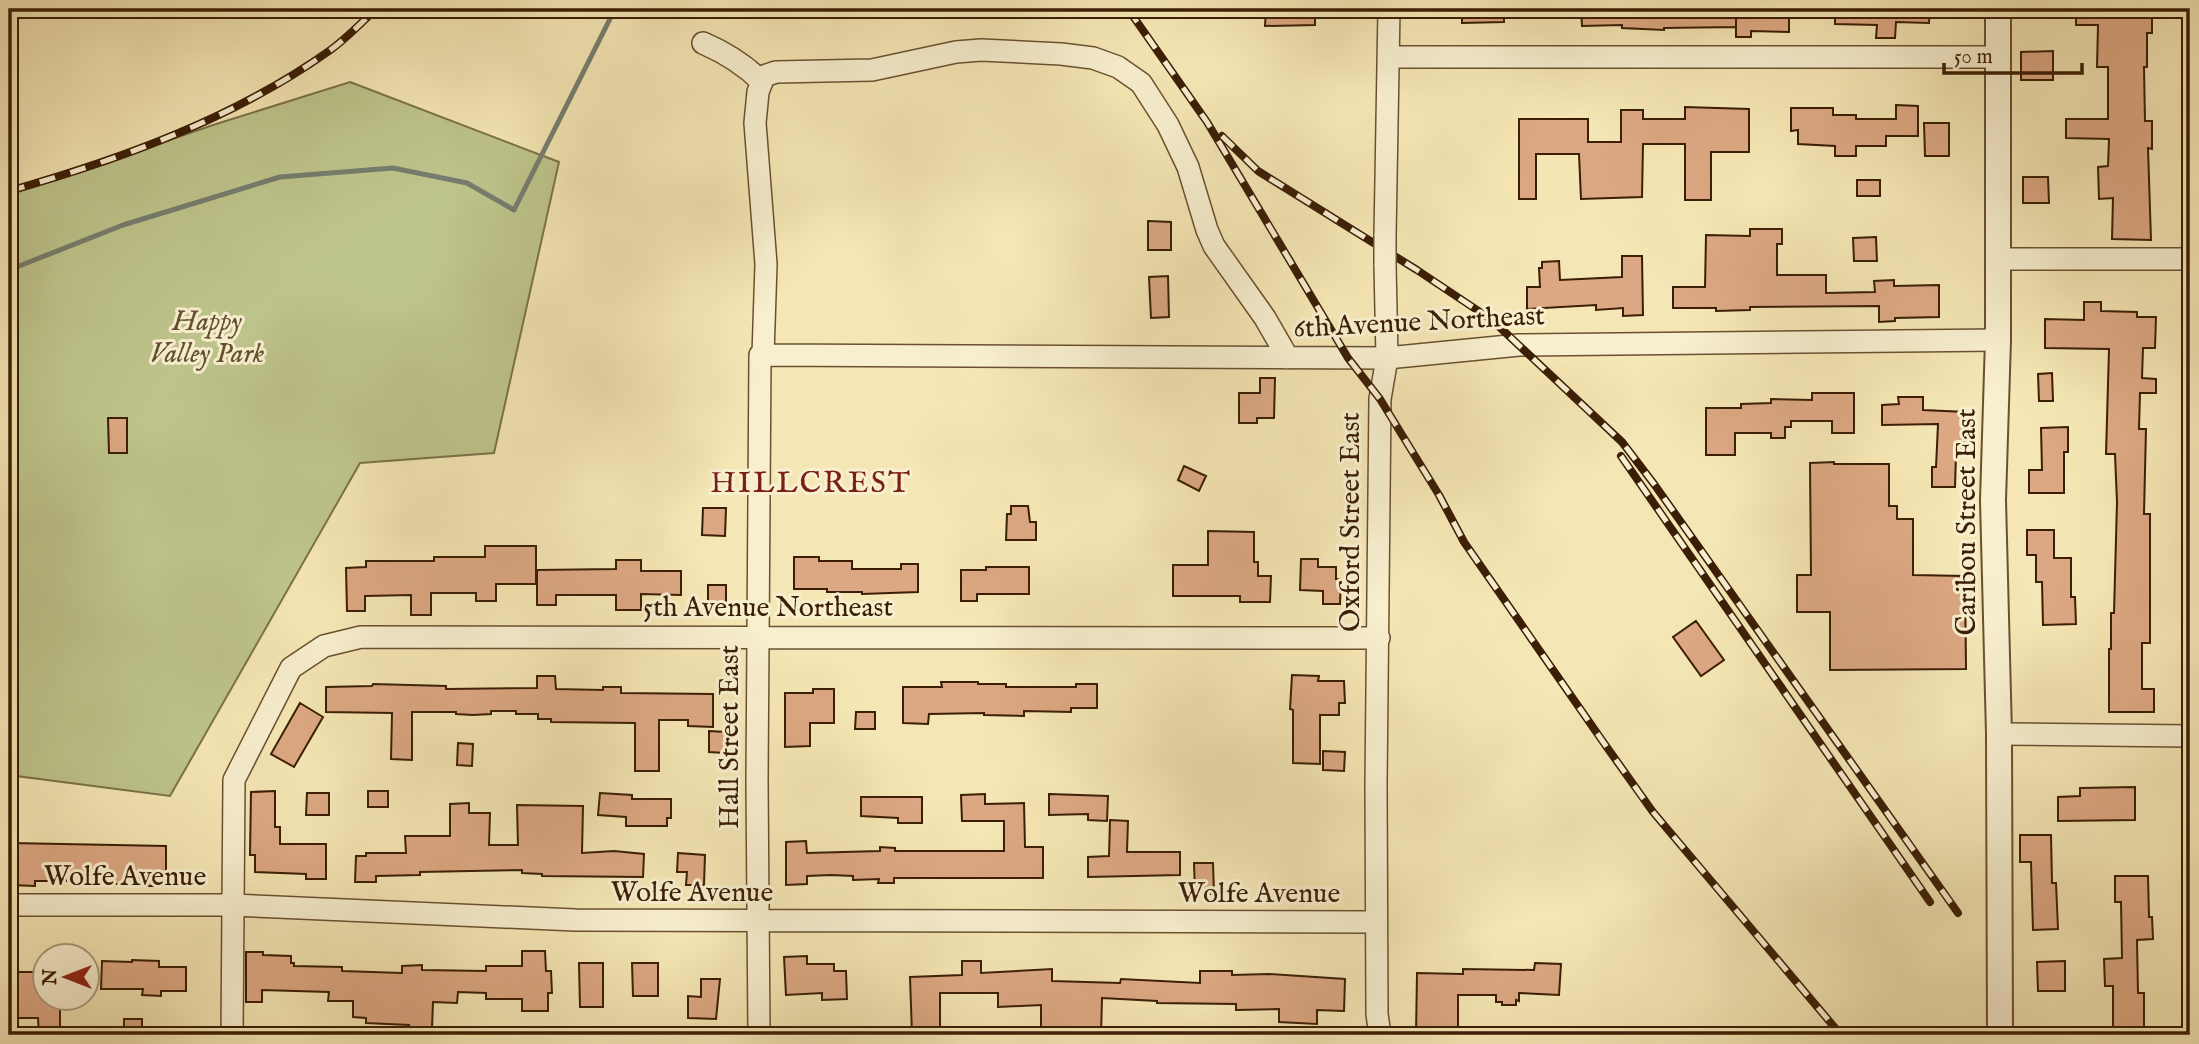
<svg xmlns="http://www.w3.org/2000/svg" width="2199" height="1044" font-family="'IM FELL English',serif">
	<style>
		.green { fill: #bec58c; stroke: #7c7248; stroke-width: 2 }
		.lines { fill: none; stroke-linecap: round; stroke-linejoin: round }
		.stream { stroke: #767e6f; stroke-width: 5 }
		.building { fill: #dca883; stroke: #3b1e05; stroke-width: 2 }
		.minor-casing { stroke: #6a5031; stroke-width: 24 }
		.tertiary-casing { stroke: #6a5031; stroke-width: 28 }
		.minor { stroke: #f8efcf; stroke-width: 21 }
		.tertiary { stroke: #f8efcf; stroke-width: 24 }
		.rail-casing { stroke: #3b1e05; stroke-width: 8 }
		.rail { stroke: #f8efcf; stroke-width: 5; stroke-dasharray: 16; stroke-linecap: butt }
		.minor-bridge-casing { stroke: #6a5031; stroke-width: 24; stroke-linecap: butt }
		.minor-bridge { stroke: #f8efcf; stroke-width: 21 }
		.labels { text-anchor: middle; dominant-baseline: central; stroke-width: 6; stroke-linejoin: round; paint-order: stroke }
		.park-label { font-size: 28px; font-style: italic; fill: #62502e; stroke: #f8efcf }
		.street-label { font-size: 28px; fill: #3b1e05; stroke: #f8efcf }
		.neighbourhood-label { font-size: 30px; letter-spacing: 2px; fill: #7a1f14; stroke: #f8efcf }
	</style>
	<rect width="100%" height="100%" fill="#f5e7b5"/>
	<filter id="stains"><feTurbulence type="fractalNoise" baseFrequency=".00286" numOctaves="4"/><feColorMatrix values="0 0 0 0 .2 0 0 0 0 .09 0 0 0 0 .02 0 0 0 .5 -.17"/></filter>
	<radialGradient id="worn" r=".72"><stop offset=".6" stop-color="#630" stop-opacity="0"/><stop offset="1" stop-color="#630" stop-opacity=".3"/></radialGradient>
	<path class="green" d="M350 82 559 162 494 453 360 463 170 796 9 775V195L213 125Z"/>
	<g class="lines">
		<path class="stream" d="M9 270 123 225 280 177 393 168 467 183 514 210 615 9"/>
	</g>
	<path class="building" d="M1266 9H1315V25L1265 26Z
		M1462 9H1504V22L1462 23Z
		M1581 9H1736V27L1664 28V30L1622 28V25L1582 26Z
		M1766 9H1789V32L1751 31V37H1736V14H1766Z
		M1835 9H1930L1929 23 1896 22 1895 38H1876L1877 25 1835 24Z
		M2101 9H2152V33H2147V67H2144L2145 121H2152V149L2148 148 2151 240 2112 239 2113 198 2099 199 2098 167 2108 166 2109 139 2066 138V119H2108V67H2097L2098 25H2076V11H2101Z
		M2053 51V80H2021V52Z
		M1896 105 1918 106V136H1886V146H1856V156H1835V146L1798 144V130L1791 131V108H1833V115H1856V119H1896Z
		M1685 107 1749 109V152H1711V200H1685V144H1643L1642 197 1581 199 1579 154H1536V199H1519V119H1588V142H1621V110H1643V119H1685Z
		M1924 123H1949V156H1925Z
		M2023 177H2048L2049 203H2023Z
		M1857 180H1880V196H1857Z
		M1148 221 1171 222V250H1148Z
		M1750 229H1782V244H1777V275H1826V293L1875 292 1874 281 1894 280V286L1939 285V317L1895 318V321L1879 322V306L1750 307V310L1716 311V308H1673V287H1705L1706 235 1750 236Z
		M1876 237 1877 261H1854L1853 238Z
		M1622 256H1642L1643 315 1623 316V308L1596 310V305L1527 309V287H1540L1539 268H1542V262L1559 261 1560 280 1622 277Z
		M1168 276 1169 317 1151 318 1149 277Z
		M2084 302H2101V311L2137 312V317H2156L2155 348H2143L2142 378 2156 379V393H2140L2139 429H2146L2144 514H2150V643H2142V689H2154V712H2109V649H2111V613H2114L2117 502 2115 454H2106L2109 349 2045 348V319L2084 320Z
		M2052 373 2053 401H2039L2038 374Z
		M1260 378H1275L1274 418H1257V423H1239V393H1260Z
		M1812 393H1854V433H1832V421H1791V427H1785V438H1771V433H1735V455H1706V408H1741V404L1771 403V399L1812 400Z
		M1898 397H1923V410L1966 412 1964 455 1956 454 1955 487H1932V467H1936L1938 424 1882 425V405L1899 404Z
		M108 418H127V453H109Z
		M2068 427V452H2064V493H2029V470H2042L2041 428Z
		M1834 462V464H1889V506H1897V519H1913V575L1965 576 1966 669 1830 670V612H1797V575H1811L1810 463Z
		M1184 466 1206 476 1199 491 1178 480Z
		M1011 506H1028L1030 522H1036V540H1006L1007 514H1011Z
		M703 508H726L725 536 702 535Z
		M2027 530H2054V558H2071V597H2075L2076 624 2043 625 2042 582H2036V555H2027Z
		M1208 531 1254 532V562H1258V576H1271L1270 602H1240V596H1173V565H1208Z
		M485 546H536V584H496V601H476V593H431V615H411V595L365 596V611H347L346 568 366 567V561H434V557H485Z
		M794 557H819V561H852V569H901V564H918V592L862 594V592H827V589H794Z
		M1301 559H1318V567H1336V579H1341L1340 604H1323V591L1300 590Z
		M616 560H641V571H681V595L641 594V610H616V595H556V605H537V570L616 569Z
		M986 567H1029V594H977V601H961V570H986Z
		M708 585H726V609H708Z
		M1696 621 1724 660 1701 676 1673 637Z
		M1292 675 1319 676 1318 681H1344L1345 703H1339V715H1320V764L1293 763V710L1290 709Z
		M537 676H555L556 689 603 690V687H621V693L713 694V727L688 726V720H659V771H635V723L551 722V719H538V714H516V711H491V714L473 715 456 714V712H412V760L391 759 392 713 326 712V687L372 686 373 684 446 686V689L537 688Z
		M941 682H978V684H1006V687H1076V684H1097V708H1071V712L1024 711V716L984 715V713L929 714 928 724 903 723V687H942Z
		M813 689H834V723H810V746L785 747V693H813Z
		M300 703 323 717 294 767 271 754Z
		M856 712H875V729H855Z
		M709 731 726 732V753L709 752Z
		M458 743 473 744 472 766 457 765Z
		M1323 751 1345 752 1344 771 1323 770Z
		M2135 787V820L2058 821V797L2080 796V788Z
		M275 791V827H280V844H326V879H306V874L255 872V855H250L251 792Z
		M368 791H388V807H368Z
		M307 793H329V815H306Z
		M600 793 632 795V799H671V818H667V826H626V817L598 815Z
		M985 794V804L1024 803 1025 847H1043V878H894V883H878L879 879 853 880V876L831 875 807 876V884L786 885V842L806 841 807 853 880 851V847L895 848V851H1004V821H962L961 795Z
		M1049 794 1108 796 1107 821 1088 820V814L1049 815Z
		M861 797H922V823H898V818L861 816Z
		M469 803V813H490L489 845H518L517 805 583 806 582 853 614 851 644 854 643 877 542 876V874L522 873V870L420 872V875L376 876V882H355L356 856H366V853H406L405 836H450V804Z
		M1110 820 1128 821 1127 852H1180V875L1088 877V857L1109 856Z
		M2020 835H2051L2052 883H2056L2058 929 2033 930 2031 862H2020Z
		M10 843 166 846V886H148V883L109 884V875H66V881H35V886L10 885Z
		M678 853 705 855 704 885H686L687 872H677Z
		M1194 863H1213L1214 894H1195Z
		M2115 876H2148L2149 917H2152L2153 939 2137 940 2138 993H2144V1030L2113 1031V986H2105L2104 959 2122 958 2121 902H2115Z
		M522 951H545L546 971H551L552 993H548V1011H522V999H486V993L458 992 457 1003 433 1002 432 1028H409V1025L366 1023V1018L353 1017V1001H328L329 992 262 990V1002H246V952H263V955L291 956V963H294V966L342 967V971L402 973V966L422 965V970L486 971V966H522Z
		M807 956V964H834V971H846L847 999 822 1000V993L786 995 784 957Z
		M132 960 159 961V967H186V991H161V996L142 995 143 989H101L102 961 132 962Z
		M962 961H981V973L1052 969V981L1120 983 1121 979 1200 983V971H1232V975L1269 974 1345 979 1344 1011 1317 1010V1024L1279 1022V1009L1236 1010V1004L1157 1003V1001L1102 998 1101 1035H1041V1005L998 1007V993H940V1035H912L910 977 962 975Z
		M2065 961V991H2038L2037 962Z
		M579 963H603V1007H580Z
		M632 963H658V996H633Z
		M1535 963 1561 964 1559 995 1519 993V1001L1516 1000V1005H1502V1002H1496V995H1458V1035H1416L1417 973 1463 974V969L1534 970Z
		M9 972H46V998H60V1035H39L38 1018H9Z
		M701 979H720L716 1019 688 1018V996L701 997Z
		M124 1019H142V1035H124Z"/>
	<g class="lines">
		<g class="minor-casing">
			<path id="minor" d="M703 43C726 53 744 64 762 82
				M1389 57H1997
				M1385 236 1389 9
				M1998 259H2190
				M763 355 766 264 755 123 758 92 764 76 776 72 872 70 956 52 981 50 1061 54 1093 58 1118 67 1141 83 1168 125 1188 167 1207 230 1214 246 1265 318 1288 358
				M1999 734 2190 736
				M9 905H232L575 920 1376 922
				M232 1035 234 780 291 668 324 646 361 637 1379 638
				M759 1035 757 781 760 355 1387 358 1519 345 1998 340
				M1380 1035 1377 1014 1376 785 1380 399 1387 358 1385 264"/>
		</g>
		<g class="tertiary-casing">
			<path id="tertiary" d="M1998 9V340L1993 500 1999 734 2000 1035"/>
		</g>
		<use href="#minor" class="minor"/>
		<use href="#tertiary" class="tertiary"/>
		<g class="rail-casing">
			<path id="rail" d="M1128 9 1207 122 1348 358 1380 399 1439 495 1464 542 1606 746 1653 812 1841 1035
				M1222 136 1258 171 1417 270 1492 320 1622 442 1654 484 1958 913
				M9 191C121 159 233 119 329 51 346 39 361 23 376 9
				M1621 456 1930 902"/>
		</g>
		<use href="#rail" class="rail"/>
		<g class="minor-bridge-casing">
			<path id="minor-bridge" d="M1385 236V264"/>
		</g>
		<use href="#minor-bridge" class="minor-bridge"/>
	</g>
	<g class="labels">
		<g class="park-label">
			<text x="207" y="322">Happy<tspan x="207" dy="32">Valley Park</tspan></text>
		</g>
		<g class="street-label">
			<text transform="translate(1419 323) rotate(-3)">6th Avenue Northeast</text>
			<text transform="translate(1351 522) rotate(-90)">Oxford Street East</text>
			<text transform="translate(1967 522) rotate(-90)">Caribou Street East</text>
			<text x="768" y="608">5th Avenue Northeast</text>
			<text transform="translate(730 737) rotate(-90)">Hall Street East</text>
			<text x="125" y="877">Wolfe Avenue</text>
			<text x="692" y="893">Wolfe Avenue</text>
			<text x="1259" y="894">Wolfe Avenue</text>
		</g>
		<g class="neighbourhood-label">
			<text x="811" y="484">HILLCREST</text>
		</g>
	</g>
	<rect width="2199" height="1044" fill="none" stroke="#f5e7b5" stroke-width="35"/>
	<rect x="10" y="10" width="2178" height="1023" fill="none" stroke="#3b1e05" stroke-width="3.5"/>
	<rect x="18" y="18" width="2164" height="1009" fill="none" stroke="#3b1e05" stroke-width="2"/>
	<g transform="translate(66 977) rotate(270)"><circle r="33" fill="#f8efcf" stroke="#ac9b7e" stroke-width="2"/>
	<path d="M0-5L12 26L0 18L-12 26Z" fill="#8f2418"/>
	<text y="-10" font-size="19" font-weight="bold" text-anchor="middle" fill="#3b1e05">N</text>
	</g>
	<path d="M1944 63v10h138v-10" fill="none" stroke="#3b1e05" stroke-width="3.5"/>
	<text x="1954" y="63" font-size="21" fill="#3b1e05" stroke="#f8efcf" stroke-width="5" paint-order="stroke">50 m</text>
	<rect width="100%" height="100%" filter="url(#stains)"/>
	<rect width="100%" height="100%" fill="url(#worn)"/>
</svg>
